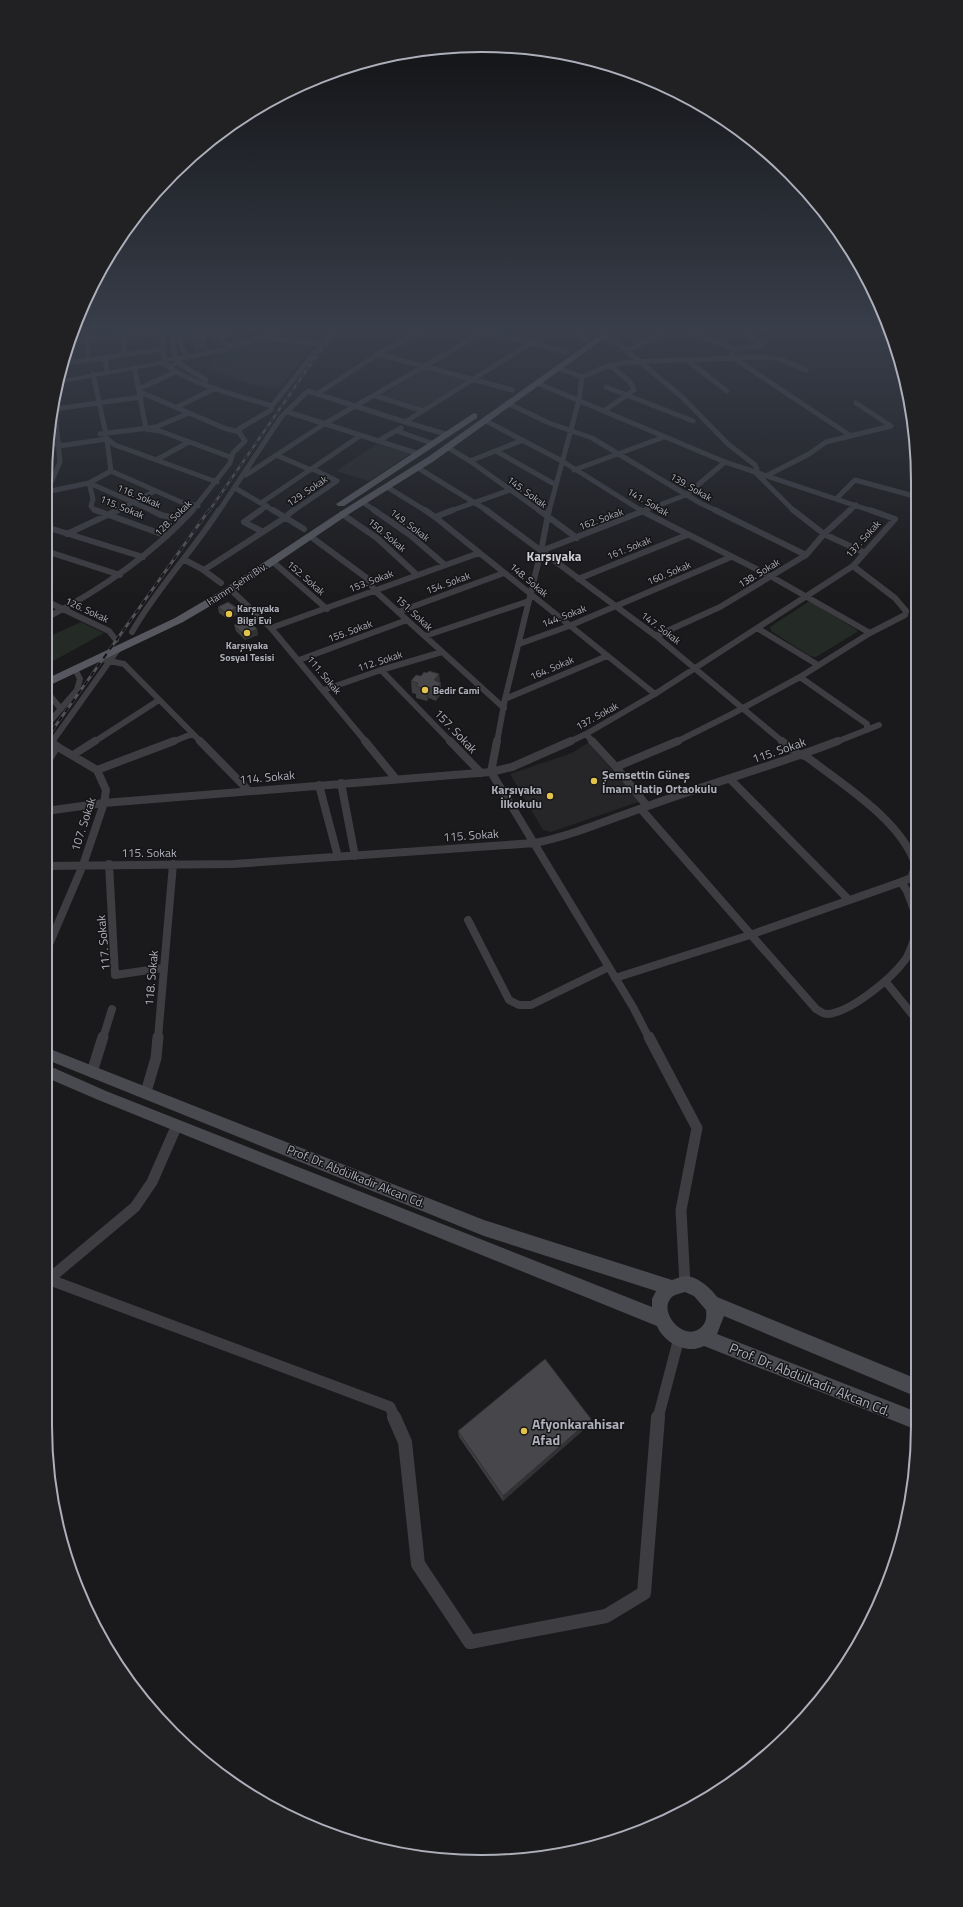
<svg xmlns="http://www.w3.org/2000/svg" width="963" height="1907" font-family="'Titillium Web',sans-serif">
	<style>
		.built { fill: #262628 }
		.green { fill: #242b26 }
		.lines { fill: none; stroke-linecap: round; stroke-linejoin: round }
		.minor-far4 { stroke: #3d3d42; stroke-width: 5 }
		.minor-far3 { stroke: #3d3d42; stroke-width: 6 }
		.minor-far2 { stroke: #3d3d42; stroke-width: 8 }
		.minor-far1 { stroke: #3d3d42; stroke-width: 11 }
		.minor { stroke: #3d3d42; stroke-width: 14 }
		.tertiary { fill: #3d3d42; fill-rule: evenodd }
		.secondary { fill: #494a50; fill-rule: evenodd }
		.primary { fill: #57585f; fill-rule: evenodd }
		.trunk { fill: #5f6068; fill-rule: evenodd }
		.rail-far1-casing { stroke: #525359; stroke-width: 2.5 }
		.rail-casing { stroke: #525359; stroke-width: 3 }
		.rail-far1 { stroke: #151416; stroke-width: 1.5; stroke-dasharray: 4.5; stroke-linecap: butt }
		.rail { stroke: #151416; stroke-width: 2; stroke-dasharray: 5.5; stroke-linecap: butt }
		.wall { fill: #3d3d40 }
		.shaded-wall { fill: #323234 }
		.building { fill: #47474b; stroke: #323234 }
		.poi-dot { fill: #e2c34b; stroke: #151416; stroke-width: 1.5 }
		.labels { text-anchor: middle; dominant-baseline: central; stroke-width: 3; stroke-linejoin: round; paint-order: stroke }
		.far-street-label { font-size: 10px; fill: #adafba; stroke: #151416 }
		.far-poi-label { font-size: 10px; font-weight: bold; fill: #adafba; stroke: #151416; text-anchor: start }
		.street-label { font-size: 12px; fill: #adafba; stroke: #151416 }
		.poi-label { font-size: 12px; font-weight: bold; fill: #adafba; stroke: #151416; text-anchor: start }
		.far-district-label { font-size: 13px; font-weight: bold; fill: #cecfd6; stroke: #151416 }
		.near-street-label { font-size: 14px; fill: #adafba; stroke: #151416 }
		.near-poi-label { font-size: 14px; font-weight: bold; fill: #adafba; stroke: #151416; text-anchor: start }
		.rim { fill: none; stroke: #adafba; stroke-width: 2 }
	</style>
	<rect width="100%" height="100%" fill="#1a191b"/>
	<path class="built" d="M261 339 314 345 280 388 259 387 208 368 214 357Z
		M427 368 466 380 423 408 383 395Z
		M377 444 410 454 369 481 336 471Z
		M588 743 641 801 551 832 543 830 510 774 572 753Z"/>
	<path class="green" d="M279 343 297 344 290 355 271 352Z
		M228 350 245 353 228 365 210 363Z
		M808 602H811L857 630V632L816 657 810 656 771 631 770 627Z
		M81 622 104 633 46 665V638Z"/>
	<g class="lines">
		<path class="minor-far4" d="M124 332V355
			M178 332 183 350 188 357
			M421 332 378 354 512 390
			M488 332 567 352
			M575 332 586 340
			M691 332 733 349
			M743 332 762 346 733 349 732 357 851 436
			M207 334 233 347
			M602 337 619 344 682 397 728 444 755 465 757 469 755 472 794 511
			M172 338 222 332
			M218 338 234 332
			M264 338 320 344
			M70 341 162 332
			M626 351 666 332
			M105 358 107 372
			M177 359 223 350 277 332
			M87 360 88 332
			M687 360 727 391
			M61 364 164 349
			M180 364 206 380
			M167 366C199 387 236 395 272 406
			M135 370 146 429 160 431 230 457
			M582 377 605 367 628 362 765 357 780 359 806 370
			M537 383 725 462 872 511
			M606 387 693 421
			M139 389 175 372
			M140 392 224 428 239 432
			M317 394 378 354
			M376 396 423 411
			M507 403 549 423 592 438 700 503 717 511
			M177 407 216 388
			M55 409 141 397
			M604 411 634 390 631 383 610 365
			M288 412 416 453
			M484 420 562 461 642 511
			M405 422 445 434
			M397 431 431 443
			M100 434 156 427 189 413
			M378 441 401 428
			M47 445 59 443
			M59 446 107 439 115 445 217 482
			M447 447 470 461 540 511
			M496 451 556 485
			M276 455 311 470
			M156 460 189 442
			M470 461 523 440
			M418 468 488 511
			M574 470 664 437
			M111 471 181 502 198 506
			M246 475 324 424 484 332
			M766 476 809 454 826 442 891 426 856 403
			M89 483 93 499 91 506 94 510 98 511
			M89 483 153 511
			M387 487 426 511
			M235 488 274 511
			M46 492 89 483 111 471 106 434 93 374
			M46 494 60 462 54 401
			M837 498 855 480 914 496
			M362 502 376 511
			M261 503 360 436
			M117 511 155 491
			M192 511 230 463 233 453 245 441 239 432V429L271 410 272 406 331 332
			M219 511 281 417 308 391 405 422 531 343
			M259 511 267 506
			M293 511 337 481 313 469
			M450 511 510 490
			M549 511 579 400 582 377 558 368
			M643 511 686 495 725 462
			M849 511 856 505"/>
		<path class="minor-far3" d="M95 510 167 536
			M151 510 161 515 183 520
			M261 510 244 522 263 532
			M273 510 304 529
			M374 510 410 535 445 565
			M425 510 435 517 655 694
			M486 510 656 636 783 742
			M539 510 577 538
			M640 510 772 577 870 633
			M715 510 806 555
			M793 510 824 534 865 553
			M342 514 377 538 416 574
			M285 517 294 510
			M435 517 453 510
			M46 527 143 557
			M67 534 118 510
			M310 536 368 579 374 590 504 708
			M46 551 120 575
			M541 551 646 510
			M185 560 202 569 221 583
			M272 561 327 609
			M204 570 286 517
			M578 579 687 535
			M230 589 271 628 366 742
			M46 601 109 631 116 640
			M398 612 504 573
			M46 618C101 590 150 556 193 510
			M271 628 479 553
			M757 628 818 665
			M132 632C157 588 192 552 219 510
			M425 636 529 601
			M656 636 720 607 806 555 824 534 850 510
			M519 644 569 626 731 557
			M105 660 124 664 201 742
			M299 660 407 620
			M381 670 451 742
			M800 677 870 633 905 615 906 611 895 598 853 566
			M324 690 381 670 442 652
			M46 691 61 709
			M505 699 607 656
			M46 726 77 690 80 679 75 669
			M586 734 593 742
			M52 742 119 648
			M94 742 159 700
			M172 742 192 734
			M497 742 505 699 541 551 549 510
			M569 742 586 734 655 694 853 566 895 519 870 510
			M676 742 732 714 800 677 867 724V730
			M836 742 879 725"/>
		<path class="minor-far2" d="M200 741 249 791
			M365 741 396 779
			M450 741 481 773
			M497 741 491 772 633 1007 649 1038
			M592 741 616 767 678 741
			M782 741 798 754 807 757C843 785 899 819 915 863
			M73 755 95 741
			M46 764 57 746
			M616 767 647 806
			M97 770 174 741
			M730 779 849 900
			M341 783 355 856
			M319 785 338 857
			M641 809 816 1009C820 1011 823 1014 827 1014 850 1013 892 978 905 960 910 953 913 942 916 934
			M46 811 104 803 491 772 512 767 571 741
			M109 864 115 975 163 968
			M46 866 233 864 535 843C574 835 610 819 648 806 711 783 776 765 838 741
			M901 882 907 891 916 915
			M468 920 509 1000 519 1005H531L609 967
			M45 954 83 865 104 803 106 790 97 770 51 743 53 741
			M615 978 750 935 901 882 911 878 915 867
			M886 982 916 1019
			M103 1038 112 1009
			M158 1038 173 864"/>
		<path class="minor-far1" d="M649 1037 697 1128 681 1210 685 1284
			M92 1072 103 1037
			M146 1092 156 1058 158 1037
			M45 1278 390 1407 395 1418
			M49 1279 135 1207 152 1182 177 1125
			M658 1418 679 1338"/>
		<path class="minor" d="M394 1417 405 1442 418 1564 470 1642 606 1616 644 1593 658 1417"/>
		<path class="tertiary" d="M159 332H165L167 358 172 357 168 332H174L178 357 182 361V363L173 368 161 366 160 365 57 384 58 380 161 361ZM170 361H175L176 362 172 364 166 363Z"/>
		<path class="secondary" d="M45 1047 484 1220 672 1280C676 1279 681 1276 685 1276 697 1276 711 1288 717 1297L917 1379V1397L724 1316 717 1334 917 1412V1430L704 1346C687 1355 664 1343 657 1326L96 1099 45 1077V1064L106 1091 652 1307V1299L656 1291 484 1236 45 1059ZM685 1292 694 1296 706 1310C707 1318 706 1324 699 1329 682 1341 656 1309 673 1296 676 1294 682 1293 685 1292Z"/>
		<path class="primary" d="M604 332H613L434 461 349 514 229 595 183 622 46 687V679L175 618 221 591 343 510 428 457Z
			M474 413 477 414V418L344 506H338L336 504Z"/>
		<path class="trunk" d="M880 332H890L893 337 881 334Z"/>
		<g class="rail-far1-casing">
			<path id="rail-far1" d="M209 511 315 358 336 332"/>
		</g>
		<g class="rail-casing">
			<path id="rail" d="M46 739 209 510"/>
		</g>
		<use href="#rail-far1" class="rail-far1"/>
		<use href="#rail" class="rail"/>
	</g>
	<path class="wall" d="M191 332H203L207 349 195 350Z
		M218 607 238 614 228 619 219 613Z
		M234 625 257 629 258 635 245 640 236 631Z
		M427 673 439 674 441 694 436 701 429 698 427 701 416 698V694L412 693 411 681Z
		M591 1419 589 1425 503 1501 459 1437 458 1431Z"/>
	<path class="shaded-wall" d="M237 608 238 614 228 619 226 613Z
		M257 629 258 635 245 640 244 635Z
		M439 674 440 684 441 683V694L436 701 435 689 434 680Z
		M428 687 429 698 427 701 426 689Z
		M591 1419 589 1425 503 1501V1496Z"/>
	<path class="building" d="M191 332H203L206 341 193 342Z
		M228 602 237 608 226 613 218 607Z
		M248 620 257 629 244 635 234 625Z
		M429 671 439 674 434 680 441 683 435 689 428 687 426 689 416 686 418 683 411 681 416 675 421 676 424 672 427 673Z
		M545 1359 591 1419 503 1496 458 1431Z"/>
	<linearGradient id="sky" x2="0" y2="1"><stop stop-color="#0e0e0f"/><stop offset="0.55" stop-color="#383e4a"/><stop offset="1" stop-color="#383e4a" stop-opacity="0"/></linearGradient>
	<rect width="963" height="599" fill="url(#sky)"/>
	<g class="poi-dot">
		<circle cx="229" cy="614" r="4"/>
		<circle cx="247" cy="633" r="4"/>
		<circle cx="425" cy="690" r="4"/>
		<circle cx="594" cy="781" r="4"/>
		<circle cx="550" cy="796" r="4"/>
		<circle cx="524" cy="1431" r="4"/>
	</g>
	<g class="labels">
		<g class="far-street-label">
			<text transform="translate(691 487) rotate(30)">139. Sokak</text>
			<text transform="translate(307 491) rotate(-34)">129. Sokak</text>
			<text transform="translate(527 492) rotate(36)">145. Sokak</text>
			<text transform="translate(139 496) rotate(23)">116. Sokak</text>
			<text transform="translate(648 502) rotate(30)">141. Sokak</text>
			<text transform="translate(122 507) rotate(22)">115. Sokak</text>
			<text transform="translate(173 518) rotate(-44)">128. Sokak</text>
			<text transform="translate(601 519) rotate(-20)">162. Sokak</text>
			<text transform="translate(410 525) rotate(37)">149. Sokak</text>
			<text transform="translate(387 535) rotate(40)">150. Sokak</text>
			<text transform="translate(863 539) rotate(-48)">137. Sokak</text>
			<text transform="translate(629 548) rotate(-22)">161. Sokak</text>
			<text transform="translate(669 573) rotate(-23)">160. Sokak</text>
			<text transform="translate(759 573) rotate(-31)">138. Sokak</text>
			<text transform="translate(306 578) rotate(41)">152. Sokak</text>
			<text transform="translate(529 580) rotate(40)">148. Sokak</text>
			<text transform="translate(371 581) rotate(-21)">153. Sokak</text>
			<text transform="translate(448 583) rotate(-20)">154. Sokak</text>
			<text transform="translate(237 584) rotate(-33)">Hamm Şehri Blv.</text>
			<text transform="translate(87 610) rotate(25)">126. Sokak</text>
			<text transform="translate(414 613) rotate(43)">151. Sokak</text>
			<text transform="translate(564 616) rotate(-21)">144. Sokak</text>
			<text transform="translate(661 628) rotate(37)">147. Sokak</text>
			<text transform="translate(350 631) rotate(-20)">155. Sokak</text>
			<text transform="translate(380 661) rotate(-18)">112. Sokak</text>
			<text transform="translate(552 668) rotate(-23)">164. Sokak</text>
			<text transform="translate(324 675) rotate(50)">111. Sokak</text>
			<text transform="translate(597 716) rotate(-29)">137. Sokak</text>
		</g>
		<g class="far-poi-label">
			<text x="237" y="608">Karşıyaka<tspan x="237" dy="12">Bilgi Evi</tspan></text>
			<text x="247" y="645" text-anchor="middle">Karşıyaka<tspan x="247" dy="12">Sosyal Tesisi</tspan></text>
			<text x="433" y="690">Bedir Cami</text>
		</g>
		<g class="street-label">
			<text transform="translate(456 731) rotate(46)">157. Sokak</text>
			<text transform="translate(779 750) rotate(-19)">115. Sokak</text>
			<text transform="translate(267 777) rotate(-5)">114. Sokak</text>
			<text transform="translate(83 824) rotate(-72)">107. Sokak</text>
			<text transform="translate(471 835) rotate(-4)">115. Sokak</text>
			<text x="149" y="852">115. Sokak</text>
			<text transform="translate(103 943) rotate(-95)">117. Sokak</text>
			<text transform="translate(151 978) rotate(-85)">118. Sokak</text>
			<text transform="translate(356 1176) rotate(22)">Prof. Dr. Abdülkadir Akcan Cd.</text>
		</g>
		<g class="poi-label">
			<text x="602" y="774">Şemsettin Güneş<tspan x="602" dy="14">İmam Hatip Ortaokulu</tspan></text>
			<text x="542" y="789" text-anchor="end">Karşıyaka<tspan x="542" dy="14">İlkokulu</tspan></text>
		</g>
		<g class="far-district-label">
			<text x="554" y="556">Karşıyaka</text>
		</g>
		<g class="near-street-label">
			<text transform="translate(810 1379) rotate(22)">Prof. Dr. Abdülkadir Akcan Cd.</text>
		</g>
		<g class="near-poi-label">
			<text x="532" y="1423">Afyonkarahisar<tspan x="532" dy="16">Afad</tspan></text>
		</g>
	</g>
	<path d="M0 0H963V1907H0ZM481 52H482A429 429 0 0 1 911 481V1426A429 429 0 0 1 482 1855H481A429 429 0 0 1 52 1426V481A429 429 0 0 1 481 52Z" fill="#212023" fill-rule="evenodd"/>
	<path class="rim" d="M481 52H482A429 429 0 0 1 911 481V1426A429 429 0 0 1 482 1855H481A429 429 0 0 1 52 1426V481A429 429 0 0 1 481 52Z"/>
</svg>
